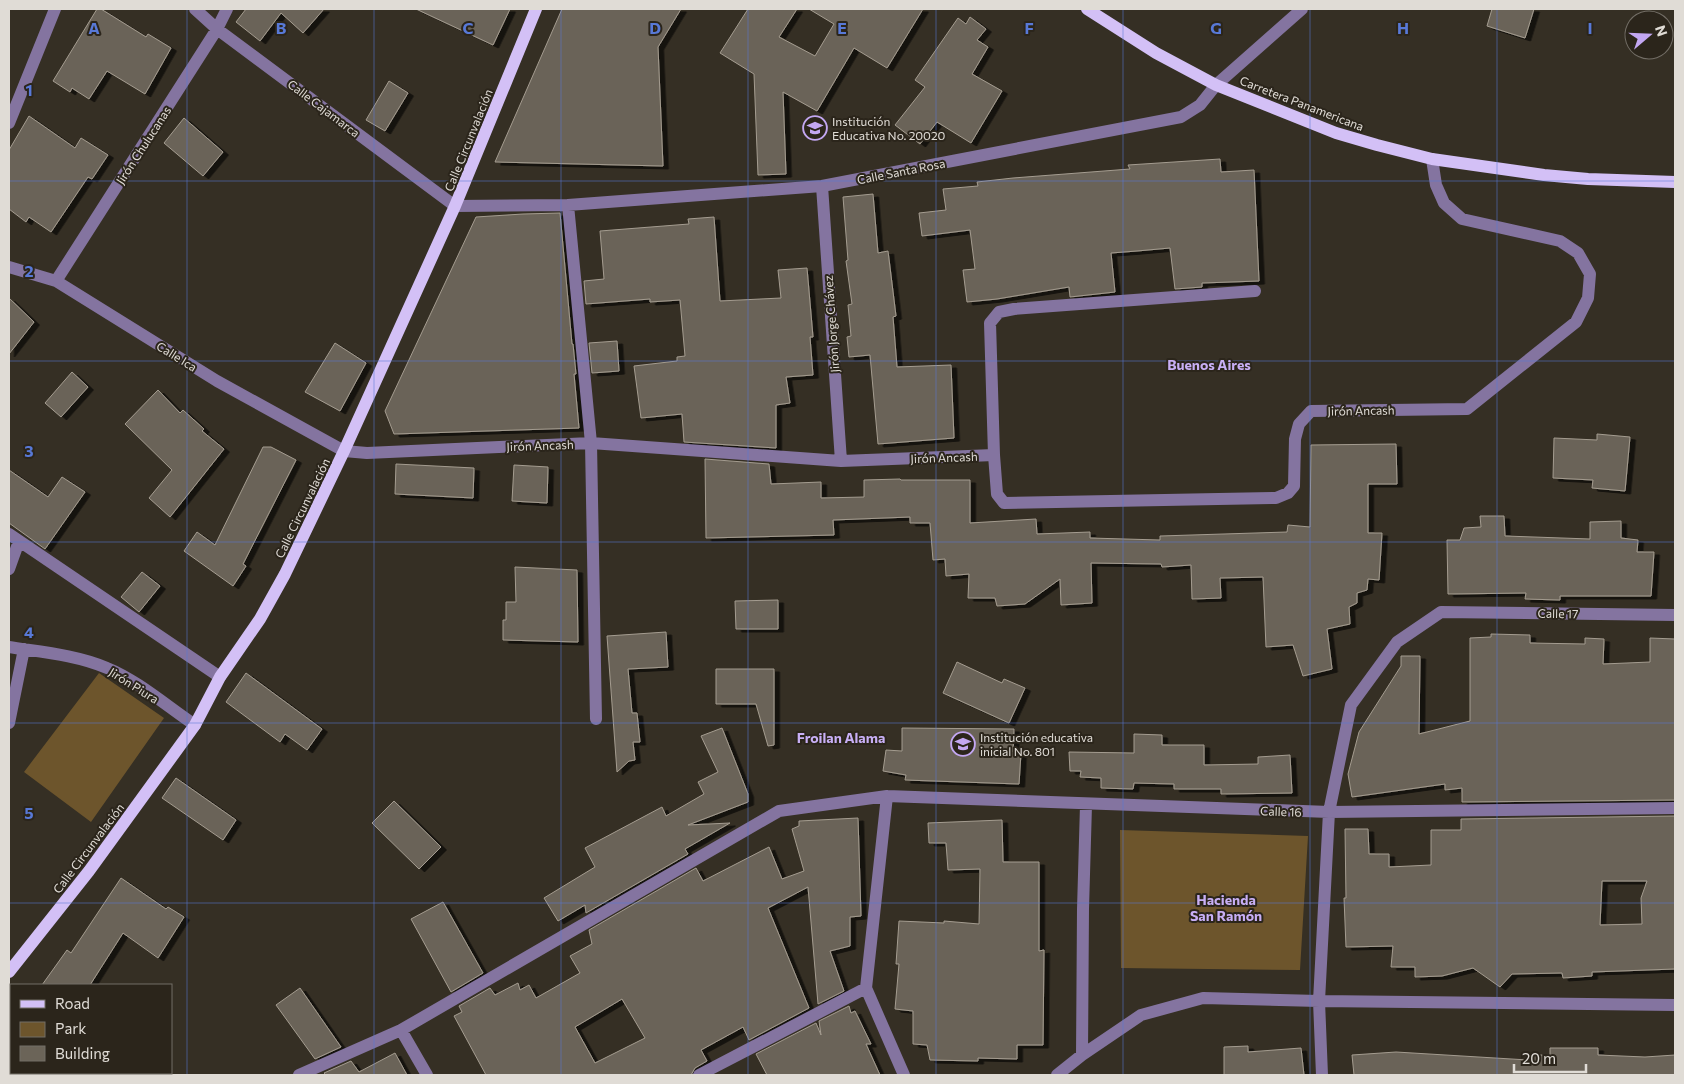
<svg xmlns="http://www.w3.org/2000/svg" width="1684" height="1084" font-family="Commissioner,sans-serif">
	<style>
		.green { fill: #6d552c }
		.building { fill: #6b6458; stroke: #a49c90; fill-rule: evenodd; filter: url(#shadow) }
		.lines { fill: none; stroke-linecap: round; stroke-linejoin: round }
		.minor { stroke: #8474a0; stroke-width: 12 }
		.major { stroke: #d3c0f6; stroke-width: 12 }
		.grid { fill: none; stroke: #5879d7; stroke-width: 1; stroke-opacity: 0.55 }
		.labels { text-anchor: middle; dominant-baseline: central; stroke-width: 4; stroke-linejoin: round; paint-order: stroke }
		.street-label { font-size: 12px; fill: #e0dcd6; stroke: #2b251b }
		.poi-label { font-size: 12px; fill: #e0dcd6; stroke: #2b251b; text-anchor: start }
		.neighbourhood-label { font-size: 14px; font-weight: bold; fill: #c8aff5; stroke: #2b251b }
		.grid-label { font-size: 16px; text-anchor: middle; font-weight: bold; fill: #5879d7; stroke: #2b251b; stroke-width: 4; stroke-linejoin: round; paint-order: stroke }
	</style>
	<defs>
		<filter id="shadow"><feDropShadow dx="5.5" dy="3" stdDeviation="0" flood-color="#0009"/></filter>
	</defs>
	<rect width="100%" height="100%" fill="#352f24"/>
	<path class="green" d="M99 673 164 718 91 822 24 772Z
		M1120 830 1308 836 1300 970 1121 968Z"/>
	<path class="building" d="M97 9H101L146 37 148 34 171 48 145 94 107 71 89 99 72 88 70 92 53 81Z
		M246 9H324L303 33 281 13 260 41 236 22Z
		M416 9H510L493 45Z
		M562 9H681L658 47 663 166 495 162Z
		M748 9H797L779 37 815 56 834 24 809 9H923L887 68 854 48 817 111 783 92 786 174 758 175 754 74 720 53Z
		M1492 9H1534L1525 38 1487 26Z
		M970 17 986 29 977 40 988 47 972 74 1002 91 971 143 937 122 920 144 895 125 925 87 915 80 958 18 966 24Z
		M389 81 408 93 385 131 366 120Z
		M29 116 75 148 81 138 108 155 92 179 88 177 51 232 29 217 26 222 9 209V150Z
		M184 118 223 152 203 176 164 143Z
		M1220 159 1221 172 1254 170 1259 281 1202 283V287L1175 289 1170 248 1137 251 1111 253 1115 292 1070 297 1069 287 997 299 967 302 963 270 975 269 970 230 922 236 919 213 946 210 943 189 978 186 977 182 1013 178 1130 169 1128 165Z
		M873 194 878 253 888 251 896 316 893 317 897 367 951 365 954 438 878 444 870 355 849 357 847 337 851 336 848 305 852 304 846 261 848 260 843 197Z
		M560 213 572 344H573L576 374H574L579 428 394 434 385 411 476 217 523 214Z
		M714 217 720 301 781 298 778 270 807 268 813 337H810L813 375 786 377 790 403 776 405V448L684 442 682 414 641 418 634 366 677 361V357L685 356 680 300 650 302V299L586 304 584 281 604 279 600 231 689 224 688 219Z
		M9 298 34 322 9 354Z
		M617 341 619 371 592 373 589 343Z
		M335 343 366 363 340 411 305 392Z
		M72 372 88 387 61 417 45 403Z
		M158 390 180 413 183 410 204 429 202 431 224 449 170 517 149 498 172 470 125 424Z
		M1597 434 1630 437 1625 491 1592 488 1593 480 1553 478 1554 438 1597 440Z
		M1396 444 1397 484H1368V533H1382L1379 580 1368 579 1367 590 1357 593V603L1349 607 1350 624 1327 629 1332 669 1303 676 1293 645 1266 647 1263 577 1220 578 1221 598 1192 599 1191 565 1162 567 1161 564 1091 563 1092 603 1061 605 1060 579 1025 604 997 606 995 598H968L969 574 946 576 945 559 933 560 930 523H910V517L833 520 834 535 706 538 705 459 769 464 771 484 821 482V498L864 497V480L900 479 901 480H970V523L1036 519 1037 534 1090 532V538L1160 540V536L1287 532 1288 525 1310 527 1311 445Z
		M263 447H271L296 460 243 564 246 566 233 586 184 551 197 532 215 545Z
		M396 464 474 468 473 498 395 494Z
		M514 465 548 467 547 503 512 501Z
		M9 470 48 497 62 477 85 492 45 549 9 523Z
		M1480 516H1504L1505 536 1590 539V522L1621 521V538L1638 540 1637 552H1654L1651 596H1560V600L1525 599 1526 593 1448 594 1447 540H1460L1464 528 1481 527Z
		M515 567 577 570 578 642 503 640V620H506V602H516Z
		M142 572 160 586 139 612 121 597Z
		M778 600V629H736L735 601Z
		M666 632 668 667 628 669 632 713H637L640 742H633L635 760 629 761 617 772 607 636Z
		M1491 634 1530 635V643L1585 644V638L1604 639 1603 664 1650 662V638L1675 639V800L1462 802V788L1445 790V784L1352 797 1348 774 1359 732 1401 666V656H1420L1419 734 1470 721V638L1491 637Z
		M957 662 1002 683 1004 679 1025 688 1009 723 943 693Z
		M716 669H774V745L768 746 756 704H716Z
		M246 673 322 729 307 750 285 734 280 742 226 702Z
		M722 728 748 794V802L688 825 730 823 685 849 688 854 586 913 585 905 558 921 544 898 595 867 585 848 662 807 666 816 704 794 698 782 718 772 701 736Z
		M902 728 1014 729 1013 752 1021 753 1019 784 905 780 906 775 883 771 886 750 902 751Z
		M1134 734 1162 735V745H1204V765L1258 764V757L1290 755 1292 793 1221 794V789H1174V784L1134 783 1133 789 1101 788V778L1080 777 1081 771H1070L1069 752 1134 753Z
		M176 778 236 820 223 840 162 798Z
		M394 801 441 847 419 869 372 823Z
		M1675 816V969L1592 972V976L1563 978 1562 973 1512 974 1500 987 1473 968 1442 976 1415 977V967H1391L1393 946 1346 947 1344 898H1346L1345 829H1368L1369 854H1389V867L1431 865V830H1461V819ZM1602 881H1647L1641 898 1642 924 1600 925Z
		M858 818 861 916 850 917V946L830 951 844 991 818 1004 808 887 768 908 809 1008 749 1040 743 1027 701 1050 707 1061 695 1068 691 1075H486L454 1016 462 1012 459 1006 490 988 495 995 518 983 520 990 529 985 536 998 580 973 570 956 592 944 589 930 696 868 703 881 769 847 782 879 804 871 792 829 799 826V821ZM622 999 645 1038 595 1063 575 1027Z
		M1002 820 1003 862H1039V951L1044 950 1043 1045H1017V1059L978 1058V1061L930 1060 927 1045 913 1044V1011L895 1009 899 964H896L899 921 944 923V921L979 924 980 869 948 870 946 843H929L928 823Z
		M121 878 166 909 168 907 184 917 158 958 123 933 90 985H42L67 950 71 953Z
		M443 902 483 973 451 992 411 919Z
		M300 988 341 1047 315 1059 276 1005Z
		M849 1006 851 1013 855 1011 871 1044H866L880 1075H767L756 1054 816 1023 821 1035 819 1021Z
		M1248 1046V1052L1301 1048 1304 1075H1224V1047Z
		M1550 1048H1598V1055L1645 1057 1675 1055V1075H1354L1352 1055 1396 1052 1528 1060V1055H1550Z
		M395 1053 407 1075H326L324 1073 351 1061 359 1072Z"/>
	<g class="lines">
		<path class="minor" d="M195 9 217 29 455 206 568 205 822 186 1181 117 1200 105 1216 85 1302 9
			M9 123 55 9
			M822 186 841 461
			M568 205 591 443 596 719
			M9 267 56 281 217 381 344 451 367 453 591 443 841 461 994 455
			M56 281 217 29 227 9
			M1255 291 1014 309 999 312 990 323 994 455 997 494 1004 503 1276 498 1288 493 1294 486 1295 439 1299 424 1311 411 1467 409 1576 322 1588 298 1590 274 1578 253 1560 241 1462 219 1444 203 1436 185 1432 159
			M9 534 220 677
			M9 569 19 541
			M9 647C41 652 77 655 107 668 137 680 168 707 195 725
			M9 723 24 649
			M887 796 866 988 904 1075
			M401 1030 427 1075
			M1082 1055 1083 909 1086 805
			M299 1075 401 1030 779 811 887 796 1329 812 1675 808
			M699 1075 866 988
			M1057 1075 1082 1055 1141 1015 1203 998 1319 1001 1675 1005
			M1322 1075 1319 1001 1329 812 1351 705 1397 642 1441 612 1675 615"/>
		<path class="major" d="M1087 9 1156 53 1216 85 1336 133 1377 145 1432 159 1544 175 1588 179 1675 182
			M9 972 89 871 195 725 220 677 260 619 285 574 344 451 455 206 536 9"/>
	</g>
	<path class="grid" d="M187 9V1075M374 9V1075M561 9V1075M748 9V1075M936 9V1075M1123 9V1075M1310 9V1075M1497 9V1075M9 181H1675M9 361H1675M9 542H1675M9 723H1675M9 903H1675"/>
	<defs>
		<g id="school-ring" transform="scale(1.25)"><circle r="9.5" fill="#2b251b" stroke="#c3a7f2" stroke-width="1.5"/><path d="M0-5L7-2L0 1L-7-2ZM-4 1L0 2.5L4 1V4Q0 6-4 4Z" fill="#c3a7f2"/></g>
	</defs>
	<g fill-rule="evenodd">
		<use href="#school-ring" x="815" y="128"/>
		<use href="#school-ring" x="963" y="744"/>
	</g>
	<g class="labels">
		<g class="street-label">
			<text transform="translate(1302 103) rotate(21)">Carretera Panamericana</text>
			<text transform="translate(324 108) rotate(37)">Calle Cajamarca</text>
			<text transform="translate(468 140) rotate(-68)">Calle Circunvalación</text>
			<text transform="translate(143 145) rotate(-57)">Jirón Chulucanas</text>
			<text transform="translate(901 171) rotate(-11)">Calle Santa Rosa</text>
			<text transform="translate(831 324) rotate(-94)">Jirón Jorge Chávez</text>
			<text transform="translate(177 356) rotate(32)">Calle Ica</text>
			<text transform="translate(1361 410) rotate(-1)">Jirón Ancash</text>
			<text transform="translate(540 445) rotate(-2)">Jirón Ancash</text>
			<text transform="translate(944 457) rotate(-2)">Jirón Ancash</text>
			<text transform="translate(302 508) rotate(-64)">Calle Circunvalación</text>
			<text transform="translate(1558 613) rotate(1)">Calle 17</text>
			<text transform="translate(134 685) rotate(32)">Jirón Piura</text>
			<text transform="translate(1281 811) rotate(2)">Calle 16</text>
			<text transform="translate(88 848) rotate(-53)">Calle Circunvalación</text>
		</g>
		<g class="poi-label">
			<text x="832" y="121">Institución<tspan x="832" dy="14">Educativa No. 20020</tspan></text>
			<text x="980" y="737">Institución educativa<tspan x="980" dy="14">inicial No. 801</tspan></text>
		</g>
		<g class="neighbourhood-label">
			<text x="1209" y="364">Buenos Aires</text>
			<text x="841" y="737">Froilan Alama</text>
			<text x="1226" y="899">Hacienda<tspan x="1226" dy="16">San Ramón</tspan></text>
		</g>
	</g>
	<g class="grid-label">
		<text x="94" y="34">A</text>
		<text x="281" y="34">B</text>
		<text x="468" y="34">C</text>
		<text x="655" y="34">D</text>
		<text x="842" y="34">E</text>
		<text x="1029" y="34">F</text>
		<text x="1216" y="34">G</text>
		<text x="1403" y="34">H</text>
		<text x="1590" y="34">I</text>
		<text x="29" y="96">1</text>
		<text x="29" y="277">2</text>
		<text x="29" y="457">3</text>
		<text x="29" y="638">4</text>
		<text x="29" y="819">5</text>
	</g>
	<rect width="1684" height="1084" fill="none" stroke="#e0dcd6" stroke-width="20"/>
	<rect x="10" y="984" width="162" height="90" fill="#2b251b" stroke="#736e66"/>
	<rect x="20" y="1000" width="25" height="8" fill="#d3c0f6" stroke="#736e66"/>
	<text x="55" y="1009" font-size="15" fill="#e0dcd6">Road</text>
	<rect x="20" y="1022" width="25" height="15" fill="#6d552c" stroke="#736e66"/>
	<text x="55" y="1034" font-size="15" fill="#e0dcd6">Park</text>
	<rect x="20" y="1046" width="25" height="15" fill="#6b6458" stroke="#736e66"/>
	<text x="55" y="1059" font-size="15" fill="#e0dcd6">Building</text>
	<g transform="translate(1649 35) rotate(71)"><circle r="24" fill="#2b251b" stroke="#736e66"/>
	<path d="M0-4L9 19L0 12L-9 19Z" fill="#c3a7f2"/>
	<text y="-8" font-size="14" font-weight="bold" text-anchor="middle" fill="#e0dcd6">N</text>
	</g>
	<path d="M1514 1064v8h72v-8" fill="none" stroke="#e0dcd6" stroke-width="2.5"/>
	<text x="1522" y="1064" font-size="15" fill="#e0dcd6" stroke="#2b251b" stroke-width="4" paint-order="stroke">20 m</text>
</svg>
